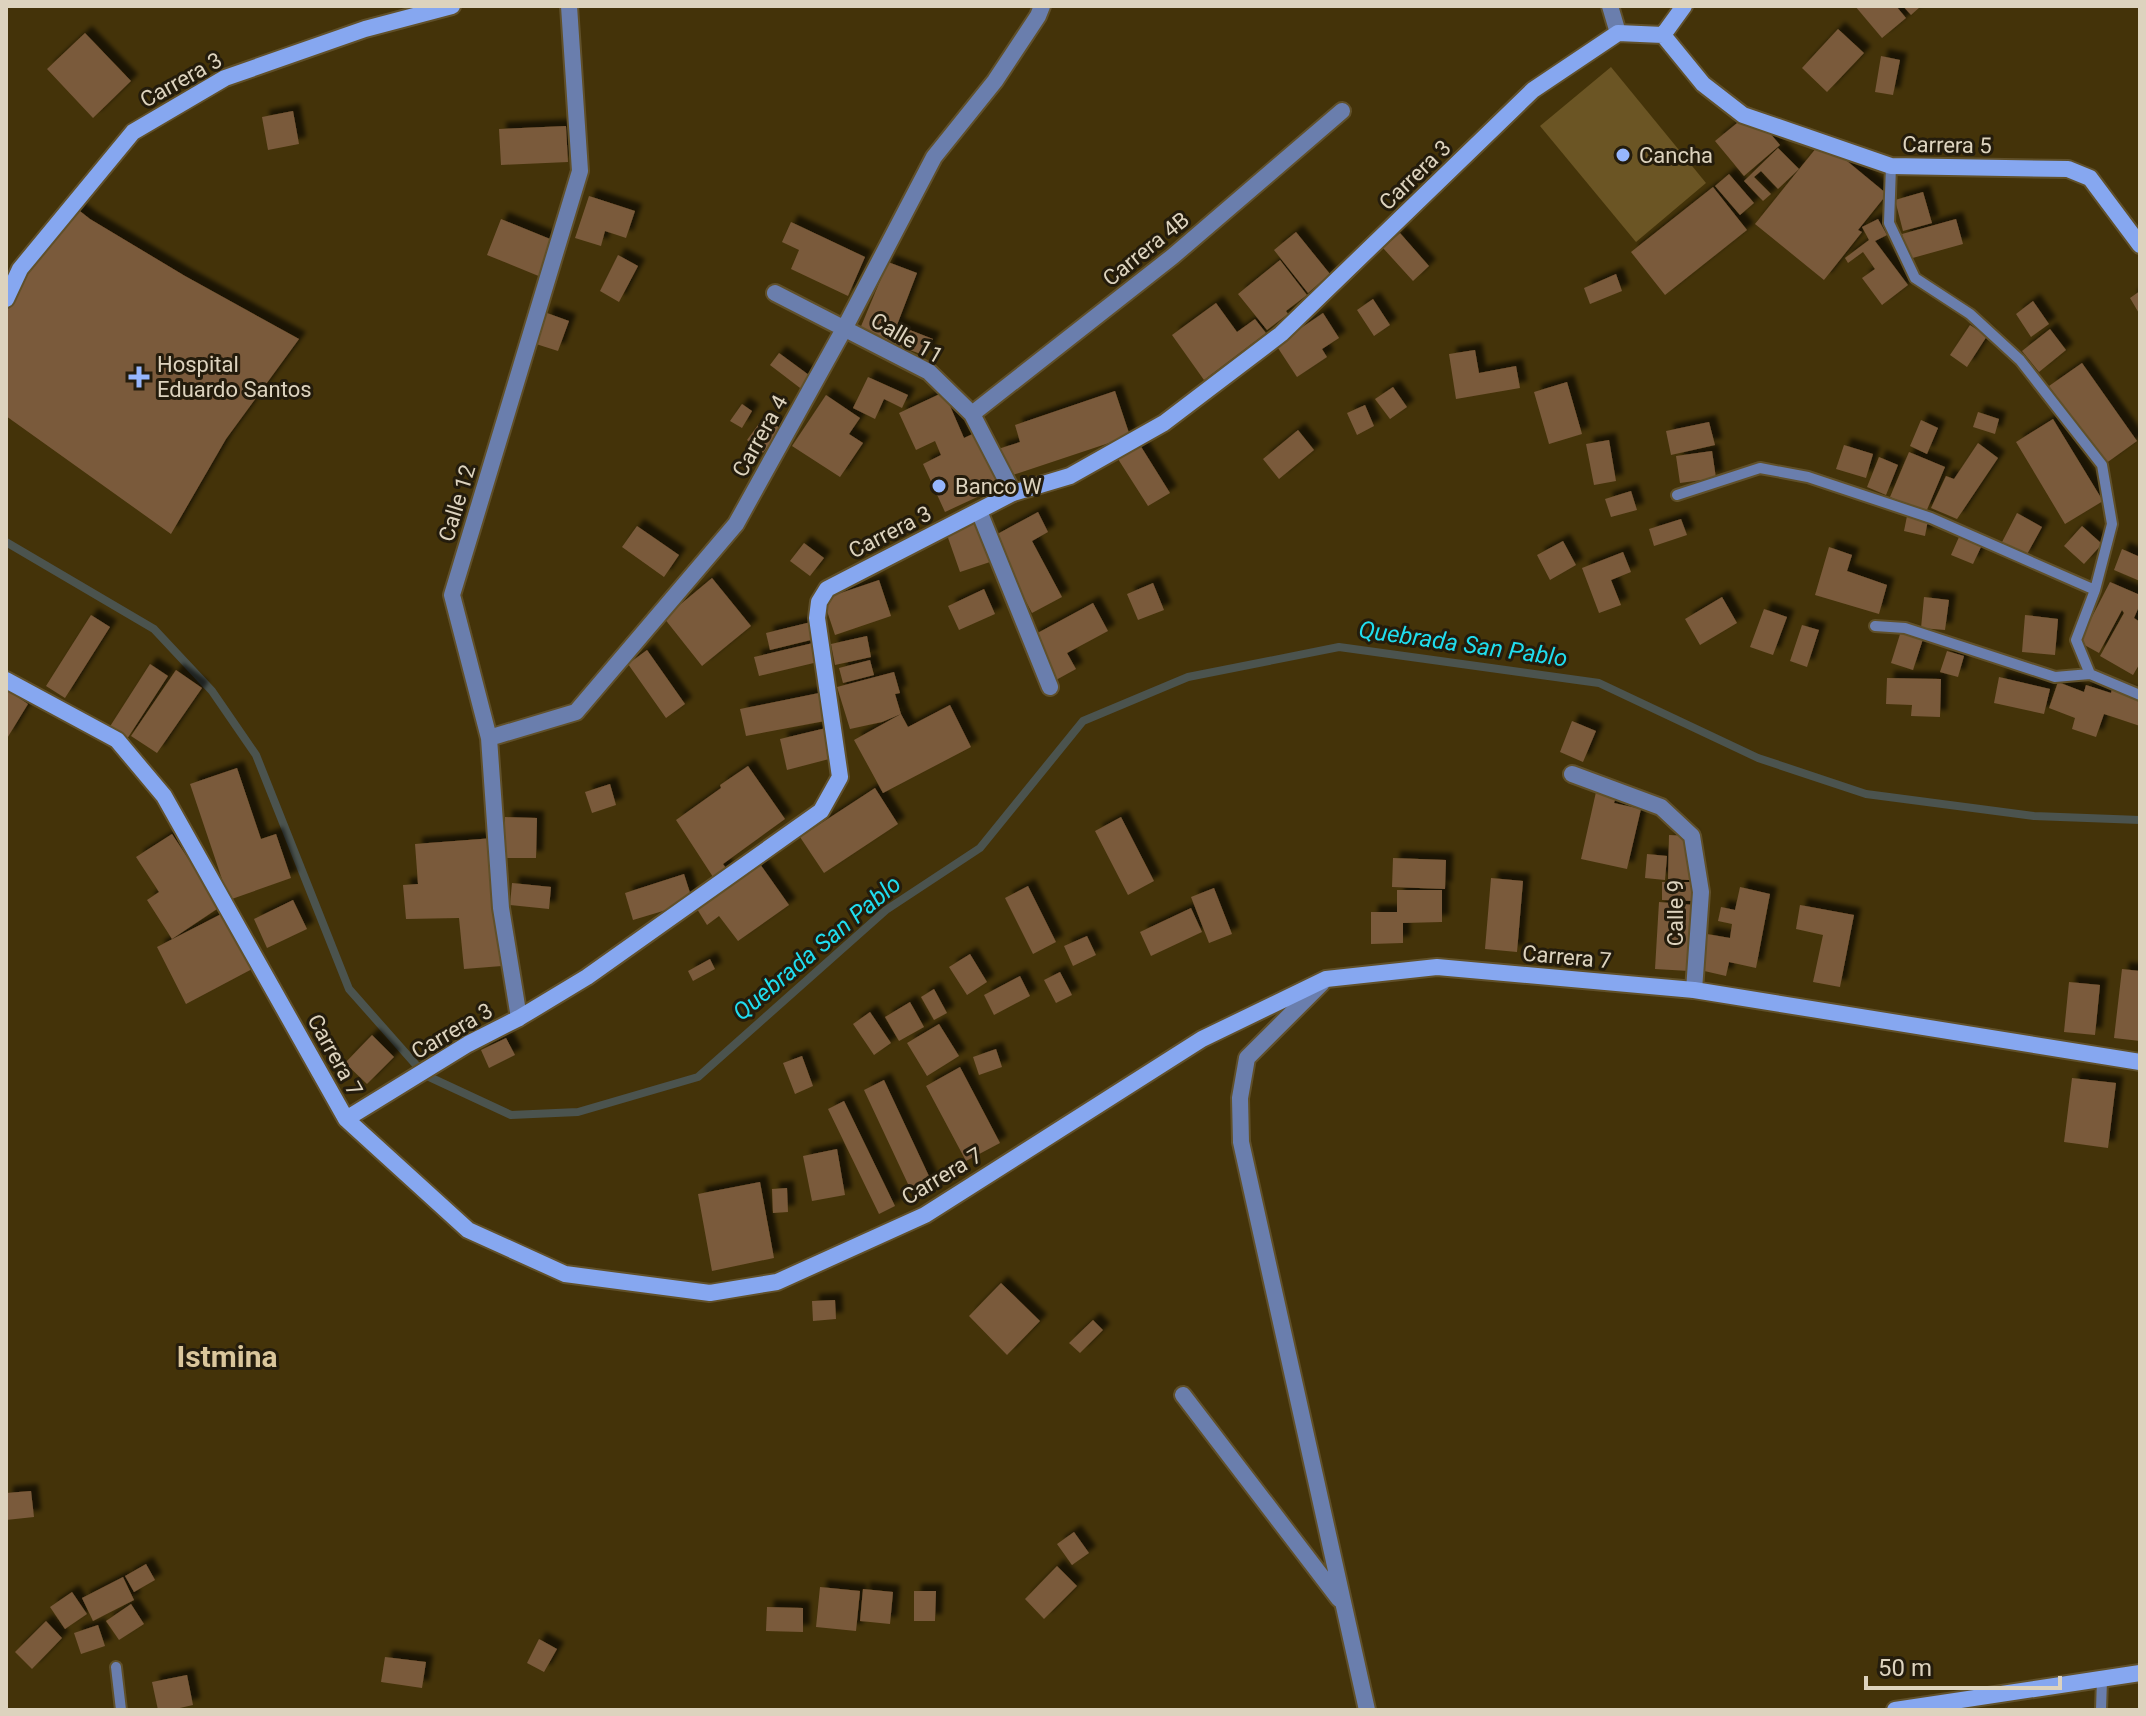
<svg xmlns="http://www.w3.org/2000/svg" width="2146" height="1716" font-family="Roboto,sans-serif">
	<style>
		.green { fill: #6b5524 }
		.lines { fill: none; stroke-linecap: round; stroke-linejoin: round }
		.stream { stroke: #4b534e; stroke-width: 8 }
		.building { fill: #7a5a3b; filter: url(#shadow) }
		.lane-casing { stroke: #60502a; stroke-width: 14 }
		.street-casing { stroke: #60502a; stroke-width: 20 }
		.secondary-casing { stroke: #60502a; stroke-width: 20 }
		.lane { stroke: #6a7ead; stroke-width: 10 }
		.street { stroke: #6a7ead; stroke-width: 16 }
		.secondary { stroke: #86a7f0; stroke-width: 16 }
		.poi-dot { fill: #96b6fd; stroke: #241c0c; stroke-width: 3 }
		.labels { text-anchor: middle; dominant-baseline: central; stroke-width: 6; stroke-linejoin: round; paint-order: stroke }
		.street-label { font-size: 22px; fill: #ddd3be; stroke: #241c0c }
		.poi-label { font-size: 22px; fill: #ddd3be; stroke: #241c0c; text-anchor: start }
		.water-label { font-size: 24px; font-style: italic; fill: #20ddef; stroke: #241c0c }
		.district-label { font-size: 30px; font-weight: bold; fill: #dac69b; stroke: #241c0c }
	</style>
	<defs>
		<filter id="shadow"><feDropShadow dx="7" dy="-7" stdDeviation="2" flood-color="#0009"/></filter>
	</defs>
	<rect width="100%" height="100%" fill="#443309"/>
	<path class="green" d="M1611 67 1706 183 1636 242 1540 126Z"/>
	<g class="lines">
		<path class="stream" d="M6 542 154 629 212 691 256 755 349 989 425 1075 511 1115 578 1112 698 1077 886 910 980 848 1083 721 1188 677 1339 647 1599 683 1758 758 1866 794 2034 816 2140 820"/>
	</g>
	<path class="building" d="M1855 6H1896L1906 18 1882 38Z
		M1903 6H1921L1911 15Z
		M1838 29 1864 53 1827 92 1802 68Z
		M85 33 131 81 93 118 47 69Z
		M1881 56 1900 60 1893 95 1875 92Z
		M293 111 299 144 268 150 262 117Z
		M1742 119 1763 125 1780 145 1744 176 1715 141Z
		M566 126 568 162 501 165 499 129Z
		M1817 147H1830L1887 194 1858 230 1862 232 1824 280 1755 224Z
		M1778 148 1799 169 1778 189 1761 171 1754 177 1771 194 1763 201 1744 181Z
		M1729 174 1754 203 1740 215 1715 186Z
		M1713 187 1747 230 1665 295 1631 252Z
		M1923 192 1932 223 1903 231 1895 200Z
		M589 196 635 211 626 238 605 231 601 246 575 238Z
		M76 208 90 219 185 276 299 339 226 439 171 534 6 416V312L23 275Z
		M501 219 555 241 541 277 487 255Z
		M1878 219 1887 235 1875 241 1908 285 1882 305 1862 278 1875 269 1863 252 1848 263 1845 258 1869 240 1862 227Z
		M1956 219 1963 244 1909 259 1902 234Z
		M791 222 865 257 848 296 791 269 799 250 782 242Z
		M1296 232 1330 274 1308 293 1274 250Z
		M1400 233 1429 266 1413 281 1383 248Z
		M618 255 638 266 619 302 600 291Z
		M1280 260 1307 295 1286 311 1288 314 1267 330 1238 294Z
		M888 262 917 273 897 325 933 339 926 356 859 331Z
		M1616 274 1622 291 1590 304 1584 288Z
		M2140 291V315L2130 298Z
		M1373 299 1390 325 1374 336 1357 310Z
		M2033 301 2049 324 2031 337 2016 314Z
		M1216 303 1237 332 1255 319 1266 333 1204 380 1172 335Z
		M547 313 569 321 558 351 536 344Z
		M1323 313 1339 338 1322 349 1327 357 1297 377 1276 345Z
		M1970 325 1987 336 1967 367 1950 355Z
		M2050 329 2066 350 2039 372 2022 351Z
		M1475 350 1479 373 1516 366 1520 388 1456 399 1449 354Z
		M779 353 813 378 804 391 770 365Z
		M2082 363 2137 441 2105 464 2049 386Z
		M868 377 908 395 902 408 884 399 875 419 853 408Z
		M1567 382 1582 434 1549 444 1534 392Z
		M1393 387 1407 407 1390 419 1375 399Z
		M1115 391 1130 436 1007 477 998 449 1020 442 1015 425Z
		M944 392 964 438 979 431 1003 485 945 512 923 464 941 455 935 441 916 450 899 413Z
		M826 395 860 418 849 434 863 443 840 477 792 446Z
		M742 404 752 411 742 428 730 421Z
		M1365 405 1374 426 1357 435 1347 413Z
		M1978 412 1999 419 1995 434 1973 427Z
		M764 417 781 429 763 453 747 440Z
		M2053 419 2103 501 2065 524 2016 442Z
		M1921 420 1938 428 1927 454 1910 446Z
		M1709 422 1715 445 1671 455 1666 431Z
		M1298 430 1314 450 1279 479 1263 459Z
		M1609 440 1616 481 1594 485 1586 444Z
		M1978 443 1998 458 1957 519 1931 508 1946 476 1954 479Z
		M1140 445 1170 493 1148 506 1118 459Z
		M1844 445 1873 454 1866 478 1836 469Z
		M1712 451 1716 478 1680 483 1676 456Z
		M1909 452 1945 467 1926 512 1890 497Z
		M1879 457 1898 465 1886 495 1867 487Z
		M1631 491 1637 510 1611 517 1605 499Z
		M1038 512 1048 532 1032 541 1062 597 1032 613 992 537Z
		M2017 513 2042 527 2025 558 2001 544Z
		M1907 516 1928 520 1925 536 1904 531Z
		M1681 519 1687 535 1654 546 1649 529Z
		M979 521 993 561 960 572 946 532Z
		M637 526 679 555 664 577 622 547Z
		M2082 526 2102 544 2084 564 2064 546Z
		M1959 537 1981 547 1973 564 1951 555Z
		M1563 541 1576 565 1550 580 1537 555Z
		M804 543 824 558 810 576 790 561Z
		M1829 547 1852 555 1847 571 1887 585 1879 614 1815 595Z
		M2122 549 2140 557V581L2114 570Z
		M1623 552 1631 572 1611 580 1621 605 1599 613 1582 568Z
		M712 578 751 626 702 666 664 618Z
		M879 580 891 616 835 635 823 599Z
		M2110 582 2140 595V604L2134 618 2140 622V663L2133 675 2100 656 2124 613 2122 610 2099 653 2079 642Z
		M1153 583 1164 610 1138 620 1127 594Z
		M984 589 995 614 959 630 948 606Z
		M1722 597 1737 623 1700 645 1685 619Z
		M1924 597 1949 600 1945 630 1921 628Z
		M1093 603 1108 631 1067 653 1076 669 1056 680 1032 636Z
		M1764 609 1787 617 1773 655 1750 647Z
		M91 615 110 627 65 698 46 686Z
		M2025 615 2058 619 2055 655 2022 652Z
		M811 622 815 639 770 650 766 633Z
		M1802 625 1819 630 1807 667 1790 661Z
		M1901 631 1923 639 1913 670 1891 663Z
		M867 636 871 657 835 665 831 644Z
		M813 643 818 662 759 676 754 657Z
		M647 650 685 704 666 718 628 664Z
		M1947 651 1964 656 1958 677 1940 672Z
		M870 660 874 675 843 683 839 668Z
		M150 664 168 676 127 739 109 728Z
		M176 670 202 688 157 753 131 736Z
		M894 672 900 693 895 694 901 714 882 722 850 729 837 687Z
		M1999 677 2050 689 2044 714 1994 703Z
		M1887 678 1941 679 1940 717 1911 716 1912 705 1886 704Z
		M2058 682 2084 692 2086 685 2111 693 2112 689 2140 698V726L2104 714 2096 737 2072 729 2075 718 2049 708Z
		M6 689 28 704 6 740Z
		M819 693 825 721 746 736 740 709Z
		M950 705 971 747 883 793 854 740 901 714 908 727Z
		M1572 721 1596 731 1583 762 1560 752Z
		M826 728 833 758 787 770 780 739Z
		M748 766 785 819 723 864 728 871 715 880 676 820 721 788 720 785Z
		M237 768 261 839 276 834 291 878 229 900 190 784Z
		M610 784 616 805 592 813 585 792Z
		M875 788 898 824 824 873 800 837Z
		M1596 792 1616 797 1614 803 1641 809 1627 869 1581 859Z
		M505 817 537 818 536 858H505Z
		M1121 817 1154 881 1128 895 1095 831Z
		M172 834 220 907 172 939 147 900 159 892 136 857Z
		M1669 835 1691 836 1689 880 1668 879Z
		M494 838 497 915 502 966 464 969 459 918 406 919 403 885 418 884 415 844Z
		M1647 854 1667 856 1665 880 1645 878Z
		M1393 858 1446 860 1445 889 1392 887Z
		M760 864 789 905 738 941 719 916 707 925 697 909Z
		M684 874 693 902 633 920 625 893Z
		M1491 878 1523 881 1517 952 1485 949Z
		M1662 882H1695L1694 901 1662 900Z
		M512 883 551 887 549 909 510 905Z
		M1028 886 1056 942 1033 954 1005 898Z
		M1740 887 1770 894 1756 968 1729 962 1726 976 1700 970 1707 934 1730 938 1732 924 1718 921 1721 907 1735 910Z
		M1214 888 1232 934 1209 943 1191 897Z
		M1397 890H1442V922L1403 923V943L1371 944V912H1397Z
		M293 900 307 929 267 948 254 919Z
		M1659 902 1694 905 1689 971 1655 969Z
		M1800 905 1854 915 1840 987 1813 982 1823 935 1796 929Z
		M1191 908 1202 932 1151 956 1140 932Z
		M225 912 254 968 186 1004 157 947Z
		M1087 936 1096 955 1073 966 1064 946Z
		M970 954 987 982 967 995 949 967Z
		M710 959 715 969 693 981 688 971Z
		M2122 969 2140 971V1041L2114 1038Z
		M1060 972 1072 995 1056 1003 1044 980Z
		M1020 976 1030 996 994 1015 984 995Z
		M2069 982 2100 985 2095 1035 2064 1032Z
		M934 989 947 1013 934 1020 921 997Z
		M910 1002 924 1027 899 1041 885 1017Z
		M870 1012 891 1043 874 1055 853 1024Z
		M939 1024 959 1056 927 1076 907 1043Z
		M372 1035 394 1057 367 1084 345 1063Z
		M506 1038 515 1055 489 1068 481 1050Z
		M996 1049 1002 1067 979 1075 973 1057Z
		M802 1056 813 1086 795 1094 783 1063Z
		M960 1067 1000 1143 966 1161 926 1086Z
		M2072 1078 2116 1083 2108 1148 2064 1142Z
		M884 1080 935 1189 915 1199 864 1090Z
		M844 1101 895 1206 879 1214 828 1109Z
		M837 1149 845 1195 812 1201 803 1156Z
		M760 1182 774 1258 712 1271 698 1194Z
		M787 1188 788 1212 773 1213 772 1189Z
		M1001 1283 1040 1321 1007 1355 969 1316Z
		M835 1300 836 1319 813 1321 812 1301Z
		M1093 1320 1103 1330 1080 1353 1069 1343Z
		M31 1491 34 1517 6 1520V1493Z
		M1074 1532 1089 1553 1072 1565 1057 1544Z
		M146 1564 155 1580 134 1592 125 1576Z
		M1057 1566 1077 1586 1044 1619 1025 1599Z
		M123 1577 134 1600 93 1621 82 1598Z
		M820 1587 860 1591 856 1631 816 1627Z
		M863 1589 893 1592 890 1624 860 1621Z
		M914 1591H936L935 1621H914Z
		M72 1592 87 1614 65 1629 50 1607Z
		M131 1604 144 1624 119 1640 106 1621Z
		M767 1607 803 1608V1632L766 1631Z
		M46 1621 62 1638 32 1669 15 1652Z
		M98 1625 105 1646 81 1654 74 1633Z
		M539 1639 557 1649 544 1672 527 1663Z
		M385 1657 426 1662 422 1688 381 1682Z
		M187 1675 193 1705 171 1710H158L152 1682Z"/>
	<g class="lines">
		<g class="lane-casing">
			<path id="lane" d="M1891 166 1889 223 1915 278 1970 314 2020 360 2102 465 2112 524 2095 590 2076 640 2090 674
				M1677 495 1760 468 1808 477 1931 518 2095 590
				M1875 626 1905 628 2055 677 2090 674 2140 695
				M116 1667 121 1710
				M2101 1710 2102 1679"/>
		</g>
		<g class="street-casing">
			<path id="street" d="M1610 6 1618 33
				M775 293 929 372 972 414 1013 493
				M972 414 1172 257 1342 111
				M979 511 1050 687
				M489 738 576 712 736 524 844 329 934 157 995 81 1038 16 1042 6
				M1572 774 1661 807 1692 836 1701 892 1694 990
				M1322 983 1247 1058 1240 1098 1241 1142 1367 1710
				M519 1018 501 908 489 738 452 595 580 171 569 6
				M1183 1395 1339 1599"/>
		</g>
		<g class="secondary-casing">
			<path id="secondary" d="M1663 35 1703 84 1743 115 1891 166 2068 169 2090 178 2140 245
				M1663 35 1684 6
				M6 299 20 269 133 132 225 78 365 29 452 6
				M6 680 117 740 164 796 346 1119 468 1230 565 1274 710 1293 777 1282 925 1215 1202 1039 1326 979 1437 967 1694 990 2140 1062
				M346 1119 468 1044 519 1018 587 977 821 811 840 777 817 618 819 602 827 589 1013 493 1070 476 1164 423 1281 334 1533 90 1618 33 1663 35
				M1895 1710 2140 1673"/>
		</g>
		<use href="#lane" class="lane"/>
		<use href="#street" class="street"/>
		<use href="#secondary" class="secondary"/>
	</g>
	<g class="poi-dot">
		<circle cx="1623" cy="155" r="8"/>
		<path d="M135 365h8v8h8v8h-8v8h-8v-8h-8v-8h8z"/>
		<circle cx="939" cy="486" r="8"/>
	</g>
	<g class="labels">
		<g class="street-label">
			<text transform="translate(181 80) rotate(-29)">Carrera 3</text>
			<text transform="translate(1947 145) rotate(1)">Carrera 5</text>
			<text transform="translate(1415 175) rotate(-44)">Carrera 3</text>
			<text transform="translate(1146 249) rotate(-39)">Carrera 4B</text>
			<text transform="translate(907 338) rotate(30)">Calle 11</text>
			<text transform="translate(760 436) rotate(-61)">Carrera 4</text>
			<text transform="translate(457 503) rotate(-73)">Calle 12</text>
			<text transform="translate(890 532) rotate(-27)">Carrera 3</text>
			<text transform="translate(1675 913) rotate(-90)">Calle 9</text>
			<text transform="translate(1567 957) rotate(5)">Carrera 7</text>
			<text transform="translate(452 1031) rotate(-30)">Carrera 3</text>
			<text transform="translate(335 1055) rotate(61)">Carrera 7</text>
			<text transform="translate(942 1176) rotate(-31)">Carrera 7</text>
		</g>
		<g class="poi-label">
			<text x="1639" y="155">Cancha</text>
			<text x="157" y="364">Hospital<tspan x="157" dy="25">Eduardo Santos</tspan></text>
			<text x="955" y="486">Banco W</text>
		</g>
		<g class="water-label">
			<text transform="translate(1463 644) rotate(8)">Quebrada San Pablo</text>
			<text transform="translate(817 948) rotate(-40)">Quebrada San Pablo</text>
		</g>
		<g class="district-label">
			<text x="227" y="1356">Istmina</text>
		</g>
	</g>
	<rect width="2146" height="1716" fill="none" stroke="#ddd3be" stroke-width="16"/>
	<path d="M1866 1676v12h194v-12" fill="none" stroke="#ddd3be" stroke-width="4"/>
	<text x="1878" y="1676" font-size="24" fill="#ddd3be" stroke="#241c0c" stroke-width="6" paint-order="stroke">50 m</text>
</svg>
